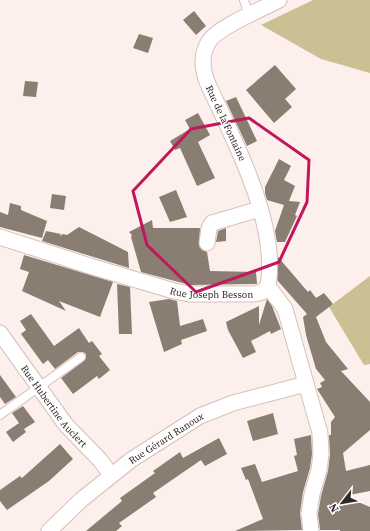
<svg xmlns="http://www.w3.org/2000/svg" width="370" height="531" font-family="'Source Serif 4',serif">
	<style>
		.green { fill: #cac093 }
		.building { fill: #8a7d71 }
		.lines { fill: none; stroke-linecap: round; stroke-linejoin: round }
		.service-casing { stroke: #d4c0bb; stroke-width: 10 }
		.minor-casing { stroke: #d4c0bb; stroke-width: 17 }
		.service { stroke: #fff; stroke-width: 8 }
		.minor { stroke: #fff; stroke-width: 15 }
		.marked { fill: none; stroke: #c2185b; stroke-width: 3; stroke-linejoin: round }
		.labels { text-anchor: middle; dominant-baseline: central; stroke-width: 3; stroke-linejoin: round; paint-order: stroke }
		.street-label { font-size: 10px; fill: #312927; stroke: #fff }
	</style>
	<rect width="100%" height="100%" fill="#fcefec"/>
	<path class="green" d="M313 0H370V73L321 59 261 25Z
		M370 276V364L364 365 329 307Z"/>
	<path class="building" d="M194 11 206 26 196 35 183 20Z
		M139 34 153 38 148 53 133 48Z
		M275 65 296 89 285 99 292 107 274 123 246 90Z
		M25 81 38 82 36 97 23 96Z
		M236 97 257 141 247 146 226 101Z
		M198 113 210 135 198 142 215 178 197 186 180 148 175 150 170 141 190 129 185 120Z
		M279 159 291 166 284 180 295 186 289 201 300 202 295 215 297 216 285 242H277L275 231 284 205 267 200 265 193V187Z
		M176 190 187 217 170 222 159 197Z
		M52 194 66 196 64 210 50 208Z
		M10 203 21 206V210L47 221 42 238 0 227V212L8 215Z
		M152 220 153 228H200L199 246 202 250 207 252 210 271 256 272 257 284 190 285 141 272 131 237 132 235 129 232Z
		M79 227 128 252 129 268 42 241 46 231 61 234 60 236 63 234 67 235Z
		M226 228V241L216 242 218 231Z
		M24 255 113 282 100 317 59 301 66 311 22 291 29 272 20 269Z
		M278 257 308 292 310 290 316 298 324 293 333 304 316 317 326 342 348 369 341 371 370 402V430L343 453 346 471 370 465V491L344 496 370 507V531H340V530H320L318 514 321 496 328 471 330 454 329 435H331V422L335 417 317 389 322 387 320 383 325 380 316 369 306 335 303 317 307 314 277 280Z
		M117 284 130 287 132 334H119Z
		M169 299 177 301 180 326 203 319 207 331 181 340 182 344 164 352 149 302Z
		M267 299 272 306 281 329 271 334 270 331 251 341 256 352 243 358 228 330 226 322 259 306V325Z
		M31 314 54 346 79 328 89 343 92 341 102 354 99 356 110 370 99 379 97 376 73 394 61 378 84 361 86 357V354L83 352H78L55 369 48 360 43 364 21 334 26 330 20 321Z
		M0 375 16 397 5 404 0 397Z
		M23 406 35 422 24 429 26 432 13 442 6 432 19 423 12 413Z
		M273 413 278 434 253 441 247 421Z
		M311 435 312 454 310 468 303 492 300 513 302 530 235 531 263 519 248 479 246 480 241 468 255 464 262 482 298 471 294 456 297 455 294 439Z
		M219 438 227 454 205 466 201 460 153 493 156 497 119 523 122 526 116 531H86L122 501 120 498 155 473 153 471 180 452 183 458Z
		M60 444 73 459 49 481 7 510 0 501V490L20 476 22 478Z"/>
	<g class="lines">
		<g class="service-casing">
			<path id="service" d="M244 0 249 15
				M0 415 81 357"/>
		</g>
		<g class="minor-casing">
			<g id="minor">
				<path id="s1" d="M0 237 93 267 174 291 189 294H255L262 292 268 286 285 309 320 433 321 454 319 470 312 494 309 514 311 531"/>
				<path d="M207 243 209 228 212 223 260 209"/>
				<path d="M268 286C279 223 233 138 207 82 202 68 201 52 210 40 220 26 263 9 279 0"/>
				<path id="s2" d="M0 333 66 425 100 460 111 475"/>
				<path id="s3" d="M49 531 81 500 131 460 200 416 233 403 306 384"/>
			</g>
		</g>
		<use href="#service" class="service"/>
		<use href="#minor" class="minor"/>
	</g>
	<path class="marked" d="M249 118 309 160 307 202 279 262 196 292 147 245 133 191 191 129Z"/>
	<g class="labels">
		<g class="street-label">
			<text transform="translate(226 123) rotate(65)">Rue de la Fontaine</text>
			<text stroke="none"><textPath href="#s1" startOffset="220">Rue Joseph Besson</textPath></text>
			<text stroke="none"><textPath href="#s2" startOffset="91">Rue Hubertine Auclert</textPath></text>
			<text stroke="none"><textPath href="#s3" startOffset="150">Rue Gérard Ranoux</textPath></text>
		</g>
	</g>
	<g transform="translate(342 503) rotate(239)" stroke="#ffffff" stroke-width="3" paint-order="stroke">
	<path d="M0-3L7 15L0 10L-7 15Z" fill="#312927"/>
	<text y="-6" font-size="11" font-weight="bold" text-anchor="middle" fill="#312927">N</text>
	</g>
</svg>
